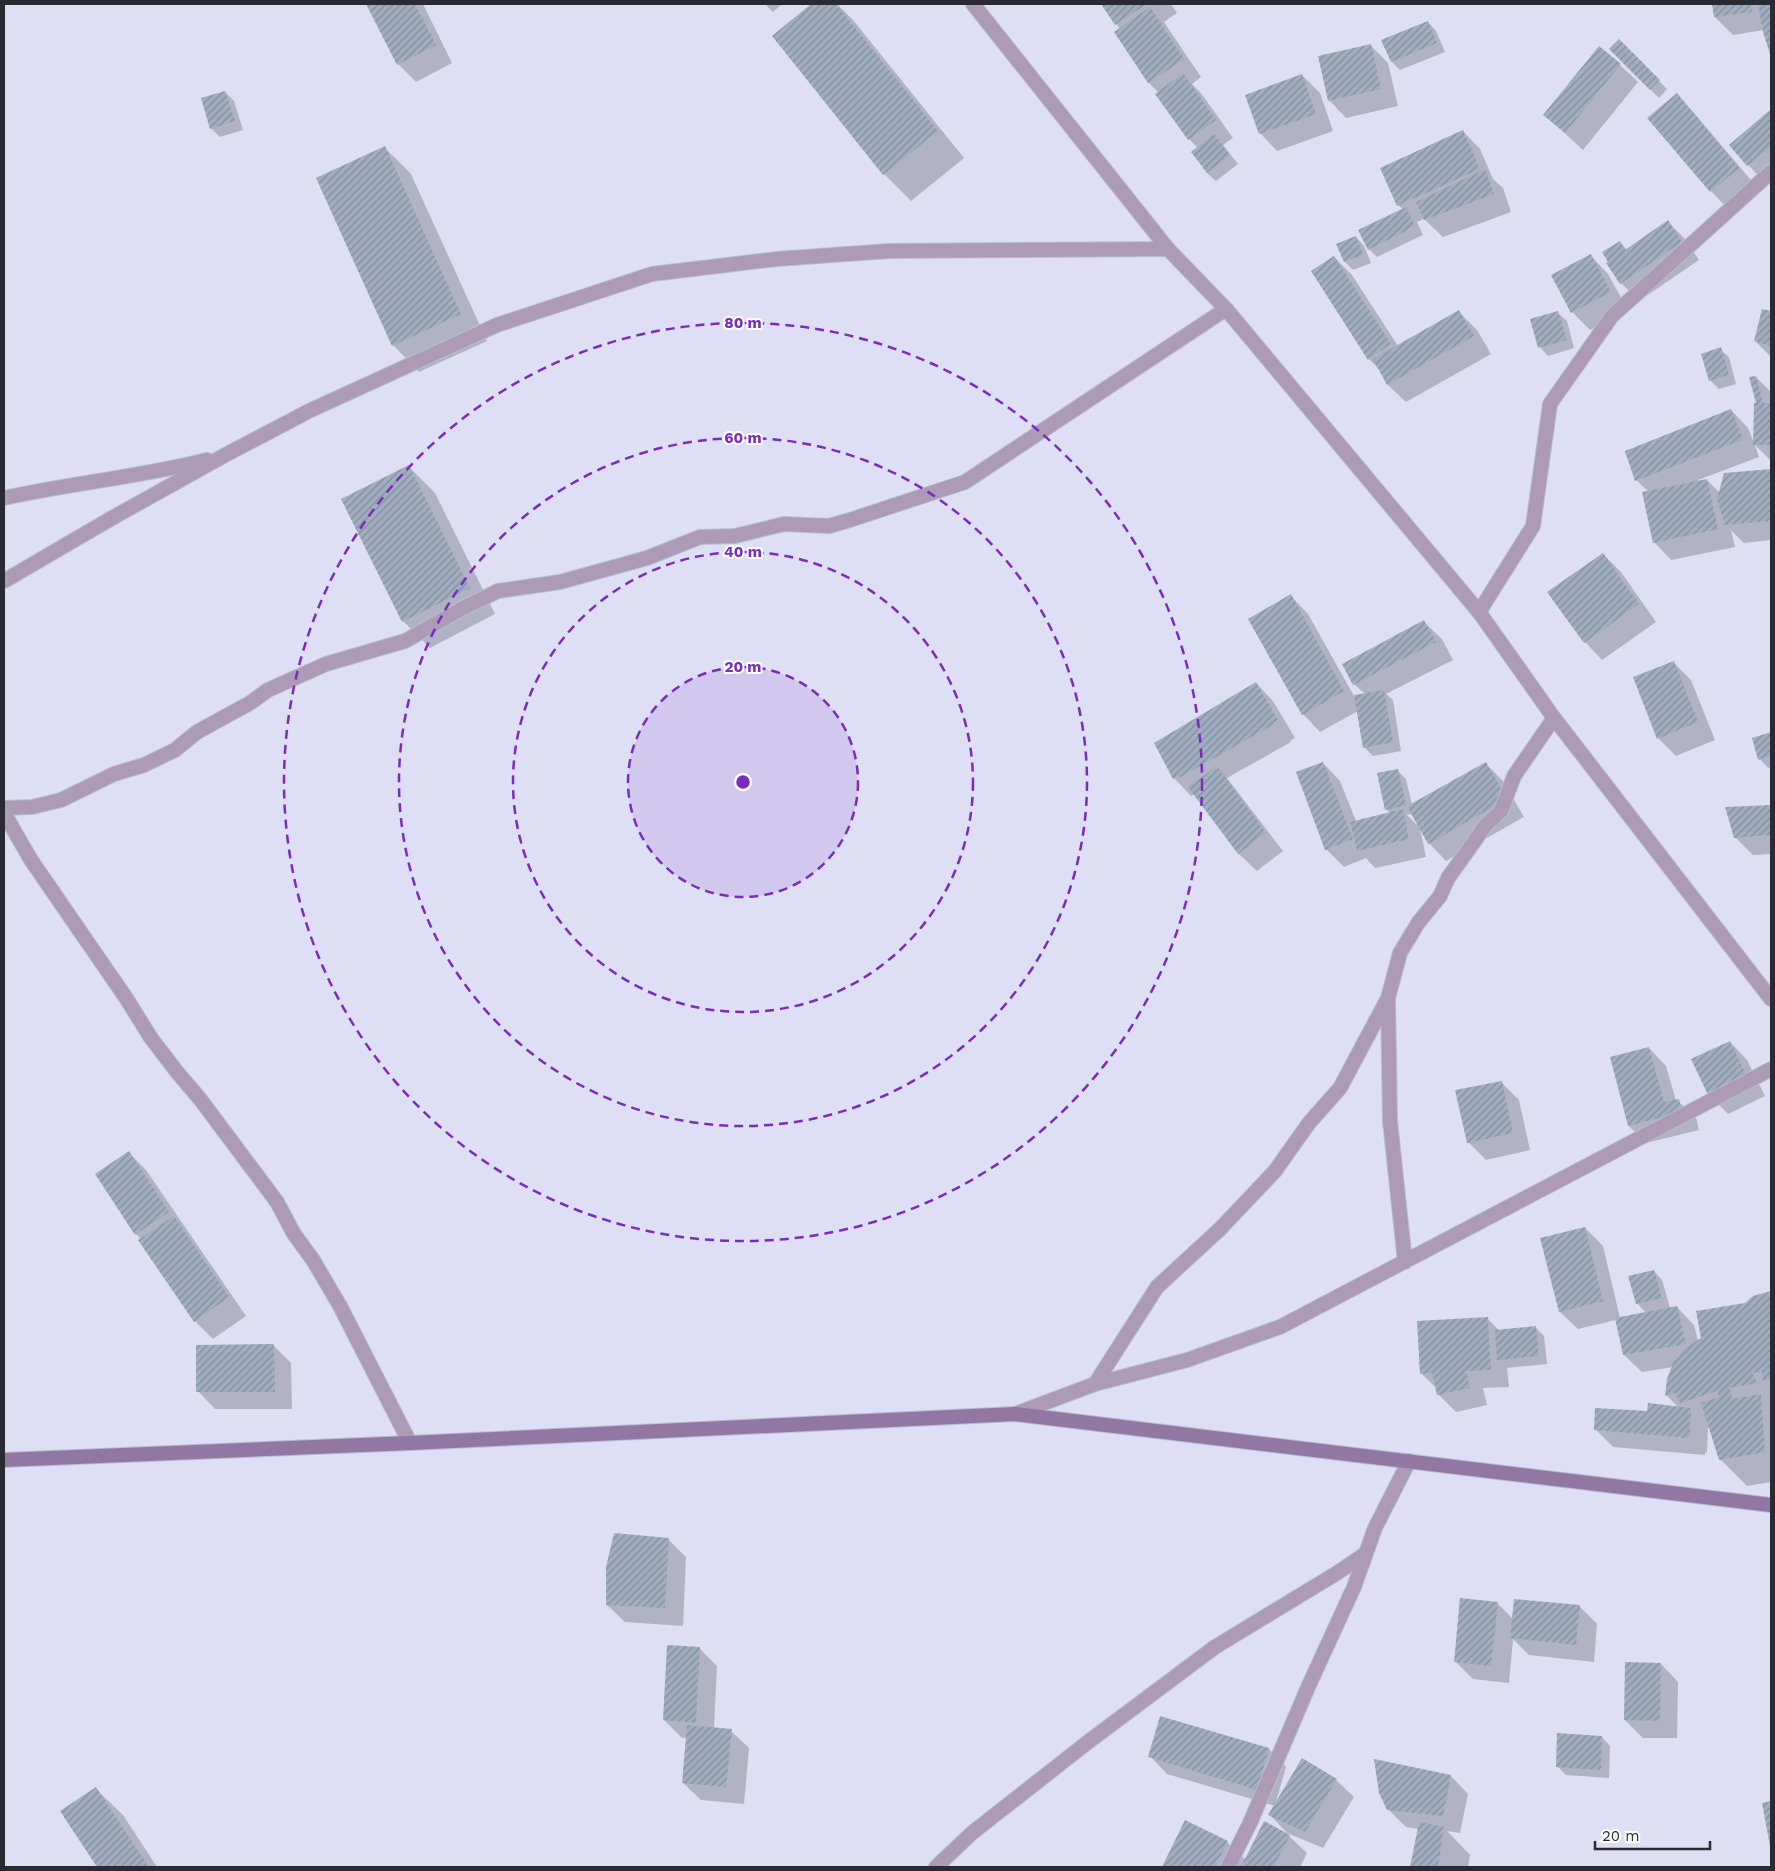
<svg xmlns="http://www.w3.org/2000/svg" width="1775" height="1871" font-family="'Work Sans',sans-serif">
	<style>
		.shadow { fill: #0003; fill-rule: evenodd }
		.building { fill: url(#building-hatch) }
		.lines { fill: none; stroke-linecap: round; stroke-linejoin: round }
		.minor-casing { stroke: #babbce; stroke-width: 16 }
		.tertiary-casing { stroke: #babbce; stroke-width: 16 }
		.secondary-casing { stroke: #babbce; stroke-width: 16 }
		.minor { stroke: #ac9ab7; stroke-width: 14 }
		.tertiary { stroke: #ac9ab7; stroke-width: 14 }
		.secondary { stroke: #9177a2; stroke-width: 14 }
		.ring { fill: none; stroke: #7b2cbf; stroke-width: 2.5; stroke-dasharray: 9 6 }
		.centre { fill: #7b2cbf; stroke: #fff; stroke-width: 2.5 }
		.ring-label { font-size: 15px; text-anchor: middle; font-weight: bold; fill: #7b2cbf; stroke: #fff; stroke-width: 4; stroke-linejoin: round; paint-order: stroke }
	</style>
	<defs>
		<pattern id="building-hatch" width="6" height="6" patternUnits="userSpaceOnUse" patternTransform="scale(1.25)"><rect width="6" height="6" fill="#a1aec0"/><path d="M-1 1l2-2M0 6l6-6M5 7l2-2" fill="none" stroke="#838e9d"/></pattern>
	</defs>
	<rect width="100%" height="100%" fill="#dedff5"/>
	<path class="shadow" d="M368 4H423L452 63 416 82 398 64Z
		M765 4H782L773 12Z
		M813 4H837L853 20 964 158 911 201 884 174 773 36Z
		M1102 4H1171L1177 13 1164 22 1201 77 1192 84 1201 93 1233 138 1223 145 1238 164 1216 181 1207 173 1198 148 1189 139 1157 94 1159 93 1149 83 1115 32 1120 29Z
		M1713 4H1771V53L1764 30 1733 35 1715 17Z
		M1428 22 1436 31 1445 52 1400 70 1392 62Z
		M1619 41 1667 89 1659 98 1611 49Z
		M1371 46 1388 63 1398 106 1346 118 1329 100Z
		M1620 65 1638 82 1583 150 1545 115Z
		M1302 75 1320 93 1333 131 1277 151 1260 133Z
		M225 92 234 101 243 130 220 137 211 128Z
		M1677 95 1694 113 1756 186 1728 209 1711 191Z
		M1771 110V178L1765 183 1730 145Z
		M1463 131 1480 149 1493 179 1503 188 1511 212 1443 237 1424 219 1417 222 1423 235 1377 257 1369 249 1403 209 1398 205Z
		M385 148 411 174 487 341 419 372 393 345Z
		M1668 222 1686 240 1699 260 1639 301 1621 283 1620 242 1627 250Z
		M1356 237 1364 246 1371 263 1353 270 1345 262Z
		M1591 256 1608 274 1628 310 1590 330 1572 312Z
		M1334 257 1352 275 1398 346 1459 312 1477 330 1491 354 1406 402 1388 385 1381 371 1369 359Z
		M1763 310 1771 312V357L1755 341Z
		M1558 313 1567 321 1574 348 1548 356 1540 347Z
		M1720 349 1729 357 1736 384 1719 389 1710 380Z
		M1756 377 1771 392V461L1755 445 1759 457 1698 480 1699 482 1707 480 1720 493 1725 475 1771 470V540L1744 543 1731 530 1735 547 1671 560 1654 542 1649 492 1636 480 1625 452 1731 410 1748 428 1754 443 1757 404Z
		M408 466 435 493 495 614 430 648 403 621Z
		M1603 554 1621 572 1656 622 1602 660 1585 642Z
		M1291 596 1308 614 1354 696 1365 694 1354 684 1424 622 1442 639 1453 660 1386 694 1393 700 1401 751 1373 756 1364 747 1358 711 1320 732 1303 714Z
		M1673 662 1691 680 1715 740 1676 756 1658 738Z
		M1256 683 1273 701 1295 738 1290 741 1291 742 1227 778 1283 851 1257 871 1239 854 1195 794 1191 796 1174 778Z
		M1771 733V767L1768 768 1760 759 1754 739Z
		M1323 763 1340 781 1356 821 1390 813 1386 809 1397 770 1406 779 1412 805 1485 763 1503 781 1524 817 1446 861 1429 843 1420 829 1426 857 1375 868 1366 858 1344 867 1326 849ZM1412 814 1419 827 1407 815Z
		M1771 806V854L1753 855 1735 837 1727 808Z
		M1730 1042 1747 1060 1765 1096 1728 1114 1710 1096Z
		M1649 1048 1666 1066 1676 1101H1678L1696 1118 1699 1130 1646 1143 1629 1126Z
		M1501 1082 1519 1100 1530 1150 1486 1160 1468 1142Z
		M128 1152 146 1170 246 1316 213 1339 195 1321 142 1240 136 1234Z
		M1585 1228 1603 1246 1620 1318 1646 1313 1637 1303 1654 1271 1662 1280 1670 1308 1677 1307 1694 1325 1698 1341 1745 1304 1771 1293V1482L1747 1486 1720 1459 1710 1427 1708 1428 1707 1453 1705 1452V1455L1613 1447 1595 1429 1648 1413 1679 1408 1667 1396 1668 1379 1673 1367 1642 1372 1624 1355 1616 1320 1578 1329 1560 1312Z
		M1488 1319 1500 1331 1535 1327 1544 1336 1547 1364 1507 1368 1509 1387 1483 1388 1487 1405 1456 1412 1438 1394 1437 1389 1421 1373Z
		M273 1345 291 1363 292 1409H215L198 1391Z
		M668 1539 686 1557 683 1626 625 1622 607 1605Z
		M1497 1603 1513 1619 1580 1607 1597 1624 1594 1662 1529 1655 1513 1639 1509 1683 1473 1679 1455 1661Z
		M699 1648 717 1666 714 1729 731 1731 749 1748 744 1804 701 1800 683 1783 687 1738H682L664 1720Z
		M1661 1664 1678 1682 1677 1738H1643L1625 1720Z
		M1602 1737 1610 1746 1609 1778 1566 1775 1557 1766Z
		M1269 1749 1286 1767 1276 1802 1336 1780 1354 1797 1323 1848 1287 1833 1270 1815 1275 1806 1167 1774 1150 1756Z
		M1451 1776 1468 1794 1460 1833 1447 1831 1470 1855 1468 1867H1411L1419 1829 1406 1827 1388 1809Z
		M96 1789 123 1815 157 1867H99L62 1811Z
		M1185 1821 1227 1842 1246 1860 1289 1836 1307 1853 1300 1867H1163Z"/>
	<path class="building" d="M366 4H415L436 45 397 65Z
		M811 4H836L938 131 883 175 772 36Z
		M1101 4H1147L1115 25Z
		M1712 4H1751L1752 12 1714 17Z
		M1758 4H1771V53L1770 54 1763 32Z
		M1150 7 1184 59 1148 83 1114 32Z
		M1428 21 1437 43 1391 62 1381 40Z
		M1619 39 1660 80 1650 90 1609 49Z
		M1371 44 1381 89 1328 101 1318 56Z
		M1599 46 1621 64 1565 133 1543 115Z
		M1183 73 1216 120 1188 140 1155 94Z
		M1302 74 1316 114 1259 134 1245 95Z
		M225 91 235 121 210 129 201 98Z
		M1677 93 1739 168 1710 192 1647 118Z
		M1771 109V146L1747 166 1729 145Z
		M1463 130 1480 169 1397 206 1380 168Z
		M1214 134 1230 155 1207 173 1191 152Z
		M385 146 461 314 392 346 316 178Z
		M1485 169 1494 194 1424 220 1416 202Z
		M1406 207 1415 226 1368 250 1358 230Z
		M1668 220 1682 242 1620 284 1606 263 1608 262 1602 252 1620 241 1625 250Z
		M1356 236 1363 255 1344 262 1336 244Z
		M1591 254 1611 292 1571 313 1551 275Z
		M1334 256 1391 344 1368 360 1311 271Z
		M1762 309 1771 311V346L1754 341Z
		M1459 310 1474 336 1387 385 1373 359Z
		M1558 311 1567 340 1538 348 1530 319Z
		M1721 347 1729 375 1709 381 1701 354Z
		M1756 376 1763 403H1771V445H1753L1754 403H1756L1749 377Z
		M1731 409 1742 437V440L1635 481 1625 451Z
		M409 465 470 588 402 622 341 499Z
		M1771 469V521L1725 525 1717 499 1724 473Z
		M1707 479 1718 529 1653 543 1642 492Z
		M1603 553 1639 604 1584 643 1547 592Z
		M1291 594 1344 691 1302 715 1248 619Z
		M1424 620 1436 642 1353 685 1342 664Z
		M1674 661 1698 722 1657 739 1633 677Z
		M1256 682 1278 720 1273 723 1274 724 1179 778 1178 776 1173 779 1154 743Z
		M1384 690 1393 742 1363 748 1354 695Z
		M1771 732V756L1758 760 1752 738Z
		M1323 762 1353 839 1325 850 1296 772Z
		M1486 762 1507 799 1428 844 1408 808 1412 805 1411 804Z
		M1217 766 1266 833 1238 854 1188 787Z
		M1398 769 1406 805 1385 810 1377 773Z
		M1771 805V835L1734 838 1725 807Z
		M1403 809 1409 839 1357 851 1350 822Z
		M1730 1041 1748 1079 1709 1097 1691 1059Z
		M1649 1047 1664 1102 1679 1099 1682 1112 1628 1126 1610 1057Z
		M1502 1081 1513 1133 1467 1143 1455 1090Z
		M129 1151 169 1212 135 1235 95 1174Z
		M174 1216 229 1297 194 1322 138 1240Z
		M1585 1227 1603 1301 1559 1312 1540 1238Z
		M1654 1270 1662 1298 1636 1304 1628 1276Z
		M1771 1291V1379L1763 1381 1762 1372 1752 1373 1757 1383 1730 1388 1732 1399 1761 1394 1765 1452 1719 1460 1701 1403 1719 1397 1717 1391 1680 1403 1675 1393 1665 1396 1667 1379 1673 1363 1684 1349 1701 1338 1696 1311 1745 1303 1753 1296Z
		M1677 1306 1686 1344 1623 1355 1615 1318Z
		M1488 1317 1491 1370 1466 1371 1470 1388 1437 1395 1432 1373 1420 1374 1417 1321Z
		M1536 1326 1539 1356 1497 1360 1495 1330Z
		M274 1344 275 1392H196V1345Z
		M1648 1403 1691 1408 1690 1436H1688V1438L1594 1430 1595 1408 1647 1411Z
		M614 1533 669 1538 665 1608 606 1605V1567Z
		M1460 1598 1498 1602 1491 1666 1454 1662Z
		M1514 1599 1580 1605 1576 1645 1510 1638Z
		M667 1645 700 1647 696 1723 663 1720Z
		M1625 1662 1661 1663 1660 1721 1624 1720Z
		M1160 1716 1269 1748 1257 1790 1148 1757Z
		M687 1725 732 1729 726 1787 682 1783Z
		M1557 1733 1602 1736 1601 1770 1556 1767Z
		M1302 1758 1337 1779 1305 1832 1268 1815Z
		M1374 1759 1451 1775 1443 1816 1387 1810 1379 1793Z
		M96 1787 149 1867H97L60 1811Z
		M1771 1801V1846H1770L1762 1803Z
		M1185 1820 1228 1841 1215 1867H1162Z
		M1264 1821 1290 1835 1274 1867H1241Z
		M1419 1822 1444 1827 1438 1867H1410Z"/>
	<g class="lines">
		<g class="minor-casing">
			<path id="minor" d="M4 498C71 483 140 477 207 460
				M4 581 112 518 227 454 311 410 497 325 652 274 777 259 889 251 1168 249
				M1479 612 1533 526 1550 404 1612 316 1771 172
				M4 808 32 807 61 800 114 774 144 765 175 750 197 732 250 703 268 690 326 664 405 641 463 608 498 591 560 582 647 558 700 537 735 536 784 524 829 526 850 520 965 482 1226 309
				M4 813 31 860 126 998 151 1038 177 1072 200 1099 277 1202 294 1234 313 1260 340 1306 410 1443
				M1388 999 1390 1121 1405 1262
				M1095 1384 1157 1287 1220 1229 1275 1171 1309 1123 1340 1088 1388 998 1400 953 1418 923 1440 896 1448 878 1471 846 1485 826 1501 811 1514 776 1554 718
				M1015 1414 1095 1384 1187 1360 1280 1327 1771 1069
				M936 1867 972 1833 1088 1742 1215 1647 1337 1573 1365 1554
				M1228 1867 1250 1823 1309 1685 1354 1587 1375 1528 1409 1461"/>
		</g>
		<g class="tertiary-casing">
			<path id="tertiary" d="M973 4 1168 249 1226 309 1479 612 1554 718 1771 999"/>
		</g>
		<g class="secondary-casing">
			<path id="secondary" d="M4 1460 410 1443 1015 1414 1771 1505"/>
		</g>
		<use href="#minor" class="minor"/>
		<use href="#tertiary" class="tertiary"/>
		<use href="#secondary" class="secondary"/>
	</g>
	<circle cx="743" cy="782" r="115" fill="#7b2cbf" fill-opacity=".12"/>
	<g class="ring">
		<circle cx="743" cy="782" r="115"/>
		<circle cx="743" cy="782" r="230"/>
		<circle cx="743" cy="782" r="344"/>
		<circle cx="743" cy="782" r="459"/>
	</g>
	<circle cx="743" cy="782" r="8" class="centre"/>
	<g class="ring-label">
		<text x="743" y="328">80 m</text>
		<text x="743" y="443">60 m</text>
		<text x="743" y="557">40 m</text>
		<text x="743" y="672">20 m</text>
	</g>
	<rect width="1775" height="1871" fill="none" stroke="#2a2a32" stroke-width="10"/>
	<path d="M1595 1841v8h115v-8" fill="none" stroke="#2a2a32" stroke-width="2.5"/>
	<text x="1602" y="1841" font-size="15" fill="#2a2a32" stroke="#ffffff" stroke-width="4" paint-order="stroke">20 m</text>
</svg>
